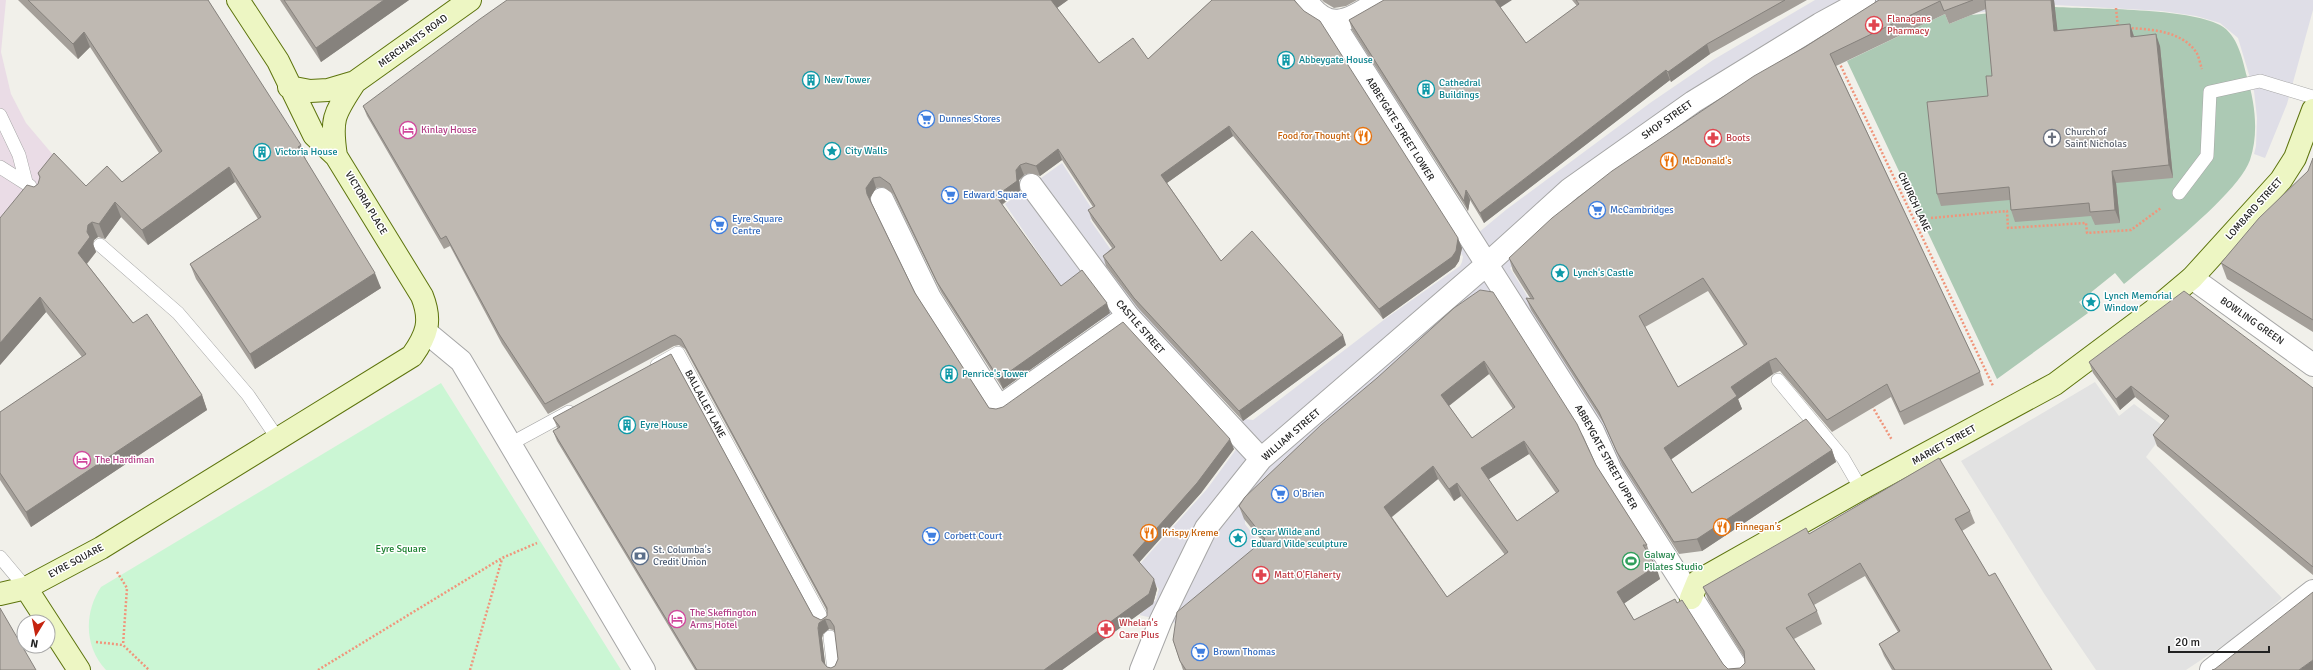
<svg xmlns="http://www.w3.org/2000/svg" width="2313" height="670" font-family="Signika,sans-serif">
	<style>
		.industrial { fill: #eadce6 }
		.cemetery { fill: #acc9b4 }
		.park { fill: #cbf6d4 }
		.parking { fill: #e2e2e2 }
		.plaza { fill: #dfdee7 }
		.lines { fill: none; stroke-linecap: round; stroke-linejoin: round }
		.lane-casing { stroke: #a6a6a6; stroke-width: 14 }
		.street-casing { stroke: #a6a6a6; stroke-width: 24 }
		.secondary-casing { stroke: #5d740d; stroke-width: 24 }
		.path { stroke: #f0957b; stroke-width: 2.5; stroke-dasharray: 2 2; stroke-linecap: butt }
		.lane { stroke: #fff; stroke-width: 13 }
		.street { stroke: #fff; stroke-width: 22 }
		.secondary { stroke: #edf6c3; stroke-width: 22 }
		.wall { fill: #a49f99; fill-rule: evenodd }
		.shaded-wall { fill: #86827d }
		.building { fill: #bfb9b2; stroke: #86827d; fill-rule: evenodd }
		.labels { text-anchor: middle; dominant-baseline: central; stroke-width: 3; stroke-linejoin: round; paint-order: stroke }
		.health-label { font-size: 10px; fill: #be3a42; stroke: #fff; text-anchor: start }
		.street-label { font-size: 10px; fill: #222; stroke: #fff }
		.culture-label { font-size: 10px; fill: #0d838f; stroke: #fff; text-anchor: start }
		.shop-label { font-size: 10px; fill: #366cbe; stroke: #fff; text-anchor: start }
		.hotel-label { font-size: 10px; fill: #b23c85; stroke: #fff; text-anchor: start }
		.worship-label { font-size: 10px; fill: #5b616d; stroke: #fff; text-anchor: start }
		.food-label { font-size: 10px; fill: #c56008; stroke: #fff; text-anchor: start }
		.park-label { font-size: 10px; fill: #147c29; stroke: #fff }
		.service-label { font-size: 10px; fill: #4e5e75; stroke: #fff; text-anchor: start }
		.leisure-label { font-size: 10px; fill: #27864d; stroke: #fff; text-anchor: start }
	</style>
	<rect width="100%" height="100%" fill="#f1f0ea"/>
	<path class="industrial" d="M0 0H6L1 52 11 94 26 123 59 162 0 365Z"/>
	<path class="cemetery" d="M2055 7C2094 9 2188 8 2220 25 2238 35 2242 58 2247 77 2255 103 2259 133 2250 160 2238 194 2154 259 2124 284L2115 273 2079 302 2088 313 1997 379 1847 61 1945 14 1949 24 1971 15Z"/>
	<path class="park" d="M441 383 621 670H106C84 647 84 612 101 587Z"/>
	<path class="parking" d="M2095 382 2119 416 2134 404 2167 429 2146 457 2282 598 2243 632 2186 670H2096L2045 595 1961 461Z"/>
	<path class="plaza" d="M1815 0H1901L1563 221 1510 268 1612 434V444L1678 556 1656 568 1614 497 1586 457 1594 450 1497 303 1245 516V524L1264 548 1185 625 1139 615 1156 600 1159 589 1139 565 1207 489 1237 448 1111 327 1080 284 1066 293 1005 204 1062 163 1096 215 1090 220 1147 301 1144 304 1236 418 1253 420 1385 319 1460 266 1462 262 1463 257 1459 248 1327 44 1355 31 1478 233 1507 209 1650 103 1713 60Z
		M1968 0H2313V10L2287 104 2265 158 2254 154 2256 146 2257 118 2254 91 2238 38 2220 23 2196 16 2162 11 2055 5 1973 13Z"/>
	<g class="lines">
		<g class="lane-casing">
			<path id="lane" d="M0 115 19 155 26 182
				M0 167 30 186
				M2179 193 2207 156 2210 92 2260 81 2313 97
				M100 245 178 313 248 395 278 439
				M657 365 678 353 824 622
				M1778 380 1843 458 1861 489
				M510 444 569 412
				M0 557 26 588
				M830 637 834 670"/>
		</g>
		<g class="street-casing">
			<path id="street" d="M1306 0C1330 36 1351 18 1381 0
				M1332 21 1593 431 1611 471 1738 670
				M1031 185 1128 316 1261 459
				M882 199 930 298 999 407 1128 316
				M2192 278 2313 365
				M426 332 461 361 644 670
				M1141 670 1161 620 1206 528 1261 459 1486 265 1570 189 1693 102 1820 24 1864 0
				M2211 670 2313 591"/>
		</g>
		<g class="secondary-casing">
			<path id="secondary" d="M289 87 310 91 328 90 355 82 470 0
				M336 156C330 117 335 113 355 82
				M26 588 79 670
				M0 594 26 588 101 548 412 356C427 335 432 321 422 296L336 156 314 135 278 61 238 0
				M1691 598 1698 581 1861 489 2055 384 2154 310 2192 278 2281 180 2295 158 2313 110"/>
		</g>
		<path class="path" d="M2116 8 2118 28
			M2128 28C2150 29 2182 31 2196 52 2199 56 2200 64 2202 69
			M1839 62 1993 386
			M1931 218 2007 211 2008 228 2086 223 2087 233 2131 230 2161 208
			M1872 406 1892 440
			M117 572 127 588 123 645
			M96 642 123 645 149 670
			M318 670 502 558 537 543
			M470 670 502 559"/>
		<use href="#lane" class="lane"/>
		<use href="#street" class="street"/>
		<use href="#secondary" class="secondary"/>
	</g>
	<path class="wall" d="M18 0H208L306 160 381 288 255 369 196 279 190 264 258 219 235 182 148 245 121 217 105 239 98 237 94 240 93 244 96 252 87 264 133 323 202 395 207 410 31 527 0 480V412L82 357 46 312 0 365 34 187 38 184 40 179 38 173 86 186 122 182 159 153 90 47 78 59Z
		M280 0H409L321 62Z
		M1068 0 1057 8 1099 63 1148 59 1212 0H1295L1462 248 1459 261 1455 267 1383 319 1233 136 1167 183 1221 261 1346 345 1243 421 1138 308 1106 266 1103 256 1112 248 1092 220 1088 210 1093 207 1062 160 1040 176 1030 173 1024 175 1019 180 1020 191 1002 205 1061 286 1110 313 1003 389 941 292 893 194 883 187 876 188 870 198V201L915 293 989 408 1234 449 1201 493 1139 562 1157 589 1153 604 1062 670H695L557 441 553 431 558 429 553 418 813 616 821 620 827 616V611L685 349 679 345 674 346 548 414 502 344 450 246 444 249 367 116 363 106ZM829 629 833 630 835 632 838 659 835 666 831 668 827 667 825 665 822 638 823 634Z
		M1322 0H1357L1346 6 1334 8 1324 2Z
		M1572 0H1807L1710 54 1671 82 1670 80 1484 223 1470 200 1468 211 1352 30 1349 20 1500 7 1526 43 1577 6Z
		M1879 0H2054L2057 30 2130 24 2134 36 2160 46 2173 178 2116 183 2120 223 2095 225 2091 216 2015 222 2011 210 2010 200 1941 206 1937 194 1988 96 1992 76 1986 9 1949 24 1945 14 1836 66 1980 372 1984 385 1904 425 1891 397 1832 432 1780 371 1773 374 1738 399 1742 409 1671 459 1692 493 1832 450 1836 462 1702 551 1679 554 1622 465 1604 424 1531 310 1526 298H1530L1513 271 1509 258 1805 47ZM1708 291 1744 346 1678 387 1645 327Z
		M2313 158V332L2227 279 2221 263 2308 171Z
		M1454 308 1596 465 1647 545 1651 558H1650L1660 579 1624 603 1634 620 1677 603 1723 664 1728 669 1740 668 1745 663 1744 657 1708 600 1703 587 1809 534 1970 511 1975 523 1962 531 1989 576 2052 670H1892L1884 656 1879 644 1898 632 1865 576 1814 605 1817 611 1822 624 1794 639 1815 670H1183L1173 640 1262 541 1244 519 1239 506ZM1489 374 1513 409 1472 438 1449 406ZM1529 454 1556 493 1517 521 1488 479ZM1438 479 1454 501 1461 496 1505 555 1447 597 1392 517Z
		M2089 362 2313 388V575L2157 446 2153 435 2165 421 2135 397 2120 410 2093 373Z"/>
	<path class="shaded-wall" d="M384 0H409L321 62 316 48Z
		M1051 0H1068L1054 10Z
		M1494 0H1512L1498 9Z
		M2051 0H2054L2059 43 2054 31Z
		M2130 24 2134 37H2131Z
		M84 32 90 47 78 59 73 44Z
		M2156 34 2160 46 2173 178 2169 165Z
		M1707 44 1710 54 1671 82 1668 72Z
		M1666 70 1670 80 1484 223 1480 213Z
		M1229 126 1233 136 1164 185 1161 175Z
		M301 145 306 160 298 147Z
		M1058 149 1062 160 1040 176 1036 166Z
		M1020 165 1024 175 1019 180 1020 191 999 206 996 196Z
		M229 167 235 182 148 245 142 230Z
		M2112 171 2116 183 2120 223 2115 210Z
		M873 178 876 188 870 198 871 204 867 194 866 188Z
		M1466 190 1470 200 1468 211 1464 201Z
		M115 202 121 217 105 239 99 224Z
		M92 222 98 237 94 240 93 244 96 252 83 268 78 253 87 232 88 225Z
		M1458 238 1462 248 1459 261 1455 267 1383 319 1379 309Z
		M375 273 381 288 255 369 250 354Z
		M40 297 46 312 0 365V343Z
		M1107 303 1110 313 1003 389 999 379Z
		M1343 335 1346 345 1243 421 1239 411Z
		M1484 361 1489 374 1446 408 1441 395Z
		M1769 361 1773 374 1738 399 1742 409 1669 461 1664 448 1731 387Z
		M2131 386 2135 397 2120 410 2116 399Z
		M202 395 207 410 31 527 26 512Z
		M1230 439 1234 449 1201 493 1137 565 1133 555Z
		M1524 441 1529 454 1486 481 1481 468Z
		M1832 450 1836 462 1702 551 1697 539Z
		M1433 466 1438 479 1389 519 1384 507Z
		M1457 483 1461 496 1454 501 1449 489Z
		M1656 566 1660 579 1622 605 1617 592Z
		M1154 579 1157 589 1153 604 1062 670H1044Z
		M825 619 829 629 823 634 822 638 826 670 822 661 818 628 819 623Z
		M2313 660V670H2299Z"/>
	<path class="building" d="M28 0H208L301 145 298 147 375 273 250 354 190 264 261 217 229 167 142 230 115 202 99 224 92 222 88 225 87 232 90 237 78 253 133 323 147 314 202 395 26 512 0 473V412L86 354 40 297 0 343V218L27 185 34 187 38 184 40 177 38 173 54 153 86 186 107 166 122 182 162 151 84 32 73 44Z
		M284 0H384L316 48Z
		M507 0H1051L1099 63 1133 38 1148 59 1212 0H1294L1304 11 1320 21 1458 238 1456 251 1452 257 1379 309 1229 126 1161 175 1221 261 1252 231 1343 335 1239 411 1134 298 1103 256 1115 247 1088 210 1095 206 1058 149 1036 166 1026 163 1020 165 1016 170 1017 181 996 196 1061 286 1082 270 1107 303 999 379 937 282 890 184 880 177 873 178 866 188 867 194 915 293 989 408 996 409 1003 407 1123 322 1230 439 1197 483 1133 555 1154 579 1149 594 1044 670H697L553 431 560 427 553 418 671 354 813 616 821 620 827 616V608L681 339 675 335 671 336 545 404 499 334 446 236 441 239 363 106 480 19ZM825 619 830 620 834 626 838 659 835 666 831 668 827 667 822 661 818 628 819 623Z
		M1384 0H1495L1526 43 1579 4 1576 0H1785L1707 44 1668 72 1666 70 1480 213 1466 190 1464 201 1349 20Z
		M1879 0H1973L1944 11 1940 1 1830 54 1980 372 1900 412 1887 384 1827 420 1776 358 1769 361 1731 387 1737 396 1664 448 1692 493 1806 419 1832 450 1697 539 1674 542 1617 452 1599 412 1526 298 1534 299 1509 258 1552 218 1612 171 1754 76 1805 47ZM1703 278 1747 344 1678 387 1639 316Z
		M1985 0H2051L2054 31 2130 24 2131 37 2156 34 2169 165 2112 171 2115 210 2090 212 2089 203 2011 210 2009 187 1937 194 1927 102 1988 96 1986 76H1992Z
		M2313 158V320L2221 263 2259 218 2308 171Z
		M1480 290 1493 292 1577 424 1596 465 1647 545H1643L1656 566 1617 592 1634 620 1675 599 1677 603 1682 600 1723 664 1728 669 1740 668 1745 663 1744 651 1703 587 1806 528 1809 534 1939 458 1970 511 1955 519 1989 576 1995 573 2052 670H1895L1879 644 1900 631 1860 563 1808 594 1817 611 1786 628 1815 670H1186L1180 661 1173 640 1177 612 1265 539 1239 506 1245 497 1321 425 1377 378 1454 308ZM1484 361 1515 407 1472 438 1441 395ZM1524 441 1559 491 1517 521 1481 468ZM1433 466 1449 489 1457 483 1508 552 1447 597 1384 507Z
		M2184 291 2313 388V567L2153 435 2169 416 2131 386 2116 399 2089 362Z
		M2313 592V660L2299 670H2212L2215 669Z
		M0 608 36 670H0Z"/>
	<defs>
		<g id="pharmacy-ring" transform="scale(0.9)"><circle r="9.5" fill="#fff" stroke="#e0444e" stroke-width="1.5"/><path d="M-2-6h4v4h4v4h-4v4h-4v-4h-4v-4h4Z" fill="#e0444e"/></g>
		<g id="building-ring" transform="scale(0.9)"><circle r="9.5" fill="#fff" stroke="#0f9aa8" stroke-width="1.5"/><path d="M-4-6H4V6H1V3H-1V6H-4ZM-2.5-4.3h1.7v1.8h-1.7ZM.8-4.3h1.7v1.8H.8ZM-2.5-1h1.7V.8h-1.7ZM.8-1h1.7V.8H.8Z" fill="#0f9aa8"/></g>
		<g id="supermarket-ring" transform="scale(0.9)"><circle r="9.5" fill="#fff" stroke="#3f7fe0" stroke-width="1.5"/><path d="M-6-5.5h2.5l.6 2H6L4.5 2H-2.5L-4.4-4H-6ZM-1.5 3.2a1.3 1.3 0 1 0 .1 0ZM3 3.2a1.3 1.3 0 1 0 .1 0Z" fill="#3f7fe0"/></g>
		<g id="hotel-ring" transform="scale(0.9)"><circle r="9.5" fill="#fff" stroke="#d1479c" stroke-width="1.5"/><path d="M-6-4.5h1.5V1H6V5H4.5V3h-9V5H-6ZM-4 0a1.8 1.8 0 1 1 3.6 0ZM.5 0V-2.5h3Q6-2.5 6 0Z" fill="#d1479c"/></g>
		<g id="restaurant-ring" transform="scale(0.9)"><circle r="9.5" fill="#fff" stroke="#e8710a" stroke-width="1.5"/><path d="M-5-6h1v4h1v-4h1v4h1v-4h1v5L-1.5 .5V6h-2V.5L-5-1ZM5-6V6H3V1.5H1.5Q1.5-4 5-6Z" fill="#e8710a"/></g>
		<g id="church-ring" transform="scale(0.9)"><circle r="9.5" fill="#fff" stroke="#6b7280" stroke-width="1.5"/><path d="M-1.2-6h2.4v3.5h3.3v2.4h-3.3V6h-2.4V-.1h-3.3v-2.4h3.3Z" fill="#6b7280"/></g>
		<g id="sight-ring" transform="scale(0.9)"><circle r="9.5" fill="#fff" stroke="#0f9aa8" stroke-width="1.5"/><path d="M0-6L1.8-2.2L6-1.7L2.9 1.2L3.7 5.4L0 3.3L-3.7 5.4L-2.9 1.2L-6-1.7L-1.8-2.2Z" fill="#0f9aa8"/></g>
		<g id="bank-ring" transform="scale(0.9)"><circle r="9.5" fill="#fff" stroke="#5c6f8a" stroke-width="1.5"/><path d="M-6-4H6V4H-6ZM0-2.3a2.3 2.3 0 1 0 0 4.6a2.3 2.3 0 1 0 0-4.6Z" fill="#5c6f8a"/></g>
		<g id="stadium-ring" transform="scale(0.9)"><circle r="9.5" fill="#fff" stroke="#2e9e5b" stroke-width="1.5"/><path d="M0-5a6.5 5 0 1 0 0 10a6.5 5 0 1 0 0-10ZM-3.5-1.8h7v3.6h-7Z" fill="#2e9e5b"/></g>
	</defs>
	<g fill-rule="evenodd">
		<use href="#pharmacy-ring" x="1874" y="25"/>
		<use href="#building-ring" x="1286" y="60"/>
		<use href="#building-ring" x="811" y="80"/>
		<use href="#building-ring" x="1426" y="89"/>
		<use href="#supermarket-ring" x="926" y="119"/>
		<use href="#hotel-ring" x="408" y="130"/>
		<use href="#restaurant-ring" x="1363" y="136"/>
		<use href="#pharmacy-ring" x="1713" y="138"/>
		<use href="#church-ring" x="2052" y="138"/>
		<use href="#sight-ring" x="832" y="151"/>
		<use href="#building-ring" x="262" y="152"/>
		<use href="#restaurant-ring" x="1669" y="161"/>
		<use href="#supermarket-ring" x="950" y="195"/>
		<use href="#supermarket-ring" x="1597" y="210"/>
		<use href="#supermarket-ring" x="719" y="225"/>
		<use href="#sight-ring" x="1560" y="273"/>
		<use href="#sight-ring" x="2091" y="302"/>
		<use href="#building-ring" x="949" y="374"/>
		<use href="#building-ring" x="627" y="425"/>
		<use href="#hotel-ring" x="82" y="460"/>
		<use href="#supermarket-ring" x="1280" y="494"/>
		<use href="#restaurant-ring" x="1722" y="527"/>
		<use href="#restaurant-ring" x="1149" y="533"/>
		<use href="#supermarket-ring" x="931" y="536"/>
		<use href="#sight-ring" x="1238" y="538"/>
		<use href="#bank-ring" x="640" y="556"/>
		<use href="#stadium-ring" x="1631" y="561"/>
		<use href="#pharmacy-ring" x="1261" y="575"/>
		<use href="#hotel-ring" x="677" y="619"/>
		<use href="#pharmacy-ring" x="1106" y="629"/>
		<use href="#supermarket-ring" x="1200" y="652"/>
	</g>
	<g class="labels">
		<g class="health-label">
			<text x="1887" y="19">Flanagans<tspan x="1887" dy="12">Pharmacy</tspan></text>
			<text x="1726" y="138">Boots</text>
			<text x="1274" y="575">Matt O'Flaherty</text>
			<text x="1119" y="623">Whelan's<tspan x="1119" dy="12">Care Plus</tspan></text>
		</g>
		<g class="street-label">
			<text transform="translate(413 41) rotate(-36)">MERCHANTS ROAD</text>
			<text transform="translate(1667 120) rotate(-35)">SHOP STREET</text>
			<text transform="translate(1400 129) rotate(58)">ABBEYGATE STREET LOWER</text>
			<text transform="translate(1914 202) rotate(65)">CHURCH LANE</text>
			<text transform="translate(366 203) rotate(59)">VICTORIA PLACE</text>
			<text transform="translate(2254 209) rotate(-48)">LOMBARD STREET</text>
			<text transform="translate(2252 321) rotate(35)">BOWLING GREEN</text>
			<text transform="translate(1140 327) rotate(49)">CASTLE STREET</text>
			<text transform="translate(705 404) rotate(62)">BALLALLEY LANE</text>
			<text transform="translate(1291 435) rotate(-41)">WILLIAM STREET</text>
			<text transform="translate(1944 445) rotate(-29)">MARKET STREET</text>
			<text transform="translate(1606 457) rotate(61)">ABBEYGATE STREET UPPER</text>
			<text transform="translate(76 561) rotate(-28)">EYRE SQUARE</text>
		</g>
		<g class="culture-label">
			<text x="1299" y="60">Abbeygate House</text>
			<text x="824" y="80">New Tower</text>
			<text x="1439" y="83">Cathedral<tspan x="1439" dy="12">Buildings</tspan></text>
			<text x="845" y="151">City Walls</text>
			<text x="275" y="152">Victoria House</text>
			<text x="1573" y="273">Lynch's Castle</text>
			<text x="2104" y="296">Lynch Memorial<tspan x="2104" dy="12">Window</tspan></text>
			<text x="962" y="374">Penrice's Tower</text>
			<text x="640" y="425">Eyre House</text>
			<text x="1251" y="532">Oscar Wilde and<tspan x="1251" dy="12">Eduard Vilde sculpture</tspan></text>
		</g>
		<g class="shop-label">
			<text x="939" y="119">Dunnes Stores</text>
			<text x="963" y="195">Edward Square</text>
			<text x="1610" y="210">McCambridges</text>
			<text x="732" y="219">Eyre Square<tspan x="732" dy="12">Centre</tspan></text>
			<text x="1293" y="494">O'Brien</text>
			<text x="944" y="536">Corbett Court</text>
			<text x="1213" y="652">Brown Thomas</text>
		</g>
		<g class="hotel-label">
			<text x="421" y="130">Kinlay House</text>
			<text x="95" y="460">The Hardiman</text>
			<text x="690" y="613">The Skeffington<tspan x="690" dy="12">Arms Hotel</tspan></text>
		</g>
		<g class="worship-label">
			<text x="2065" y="132">Church of<tspan x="2065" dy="12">Saint Nicholas</tspan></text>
		</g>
		<g class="food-label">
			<text x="1350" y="136" text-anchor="end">Food for Thought</text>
			<text x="1682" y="161">McDonald's</text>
			<text x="1735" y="527">Finnegan’s</text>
			<text x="1162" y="533">Krispy Kreme</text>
		</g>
		<g class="park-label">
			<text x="401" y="549">Eyre Square</text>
		</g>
		<g class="service-label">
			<text x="653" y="550">St. Columba's<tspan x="653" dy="12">Credit Union</tspan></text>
		</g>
		<g class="leisure-label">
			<text x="1644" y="555">Galway<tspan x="1644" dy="12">Pilates Studio</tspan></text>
		</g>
	</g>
	<g transform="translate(36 634) rotate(190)"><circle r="19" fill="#ffffff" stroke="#a7a7a7"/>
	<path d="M0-3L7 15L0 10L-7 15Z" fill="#c5240f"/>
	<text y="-6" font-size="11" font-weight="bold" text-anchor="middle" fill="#222222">N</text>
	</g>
	<path d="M2169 646v6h100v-6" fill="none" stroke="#222222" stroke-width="2"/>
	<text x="2175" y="646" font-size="12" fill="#222222" stroke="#ffffff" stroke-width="3" paint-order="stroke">20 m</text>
</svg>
